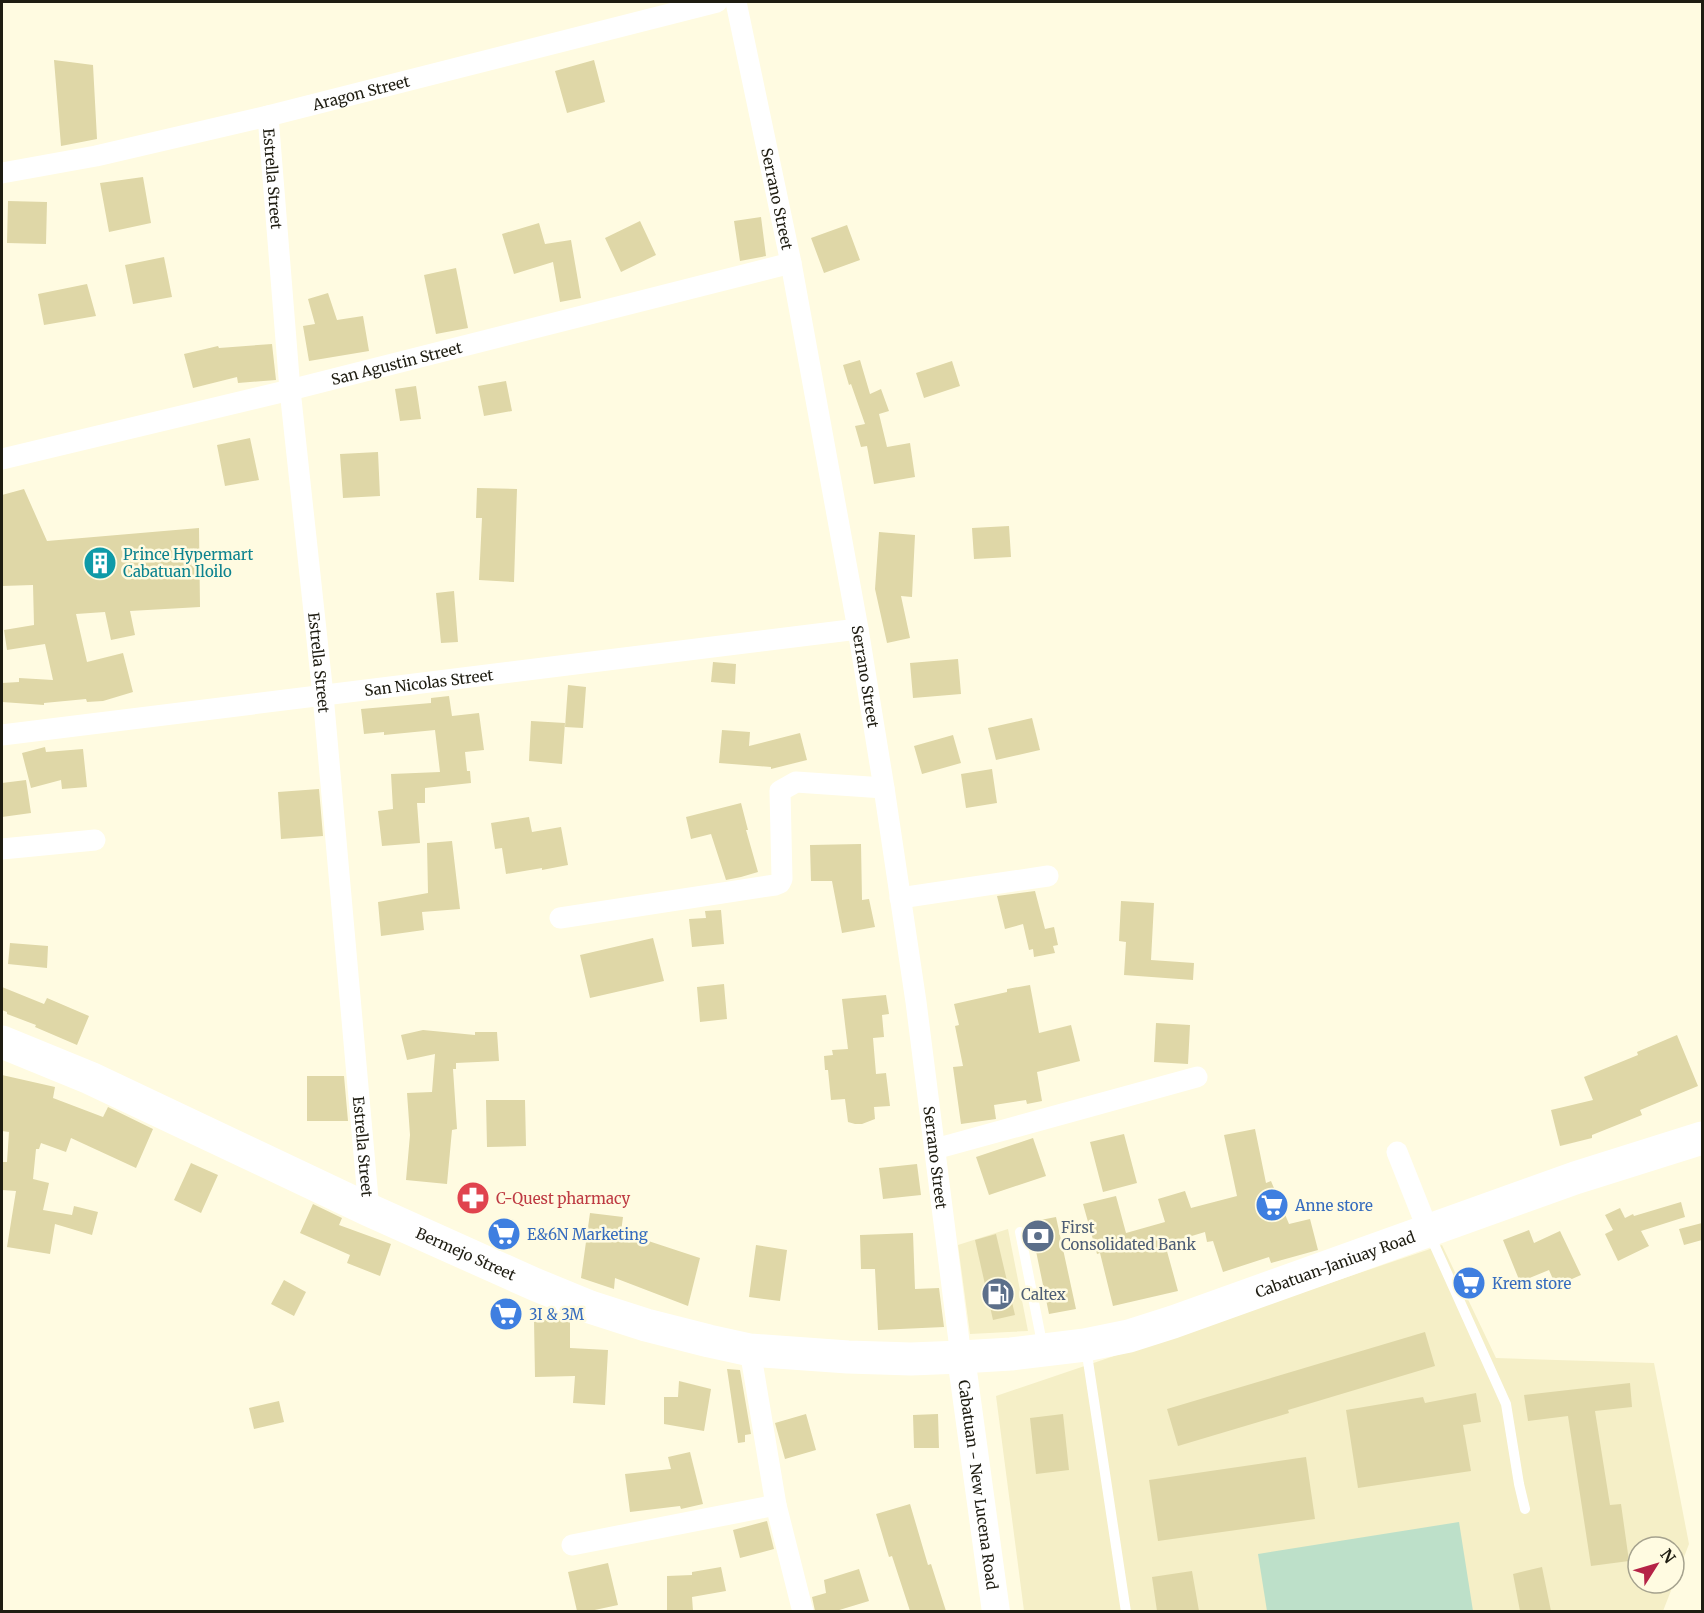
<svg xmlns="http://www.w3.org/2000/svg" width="1704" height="1613" font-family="Merriweather,serif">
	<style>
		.built { fill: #f5efc7 }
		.garden { fill: #bde0c9 }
		.building { fill: #dfd7a7 }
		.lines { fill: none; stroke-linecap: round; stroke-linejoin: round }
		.service { stroke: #fff; stroke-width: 10 }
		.minor { stroke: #fff; stroke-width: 21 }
		.secondary { stroke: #fff; stroke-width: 28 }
		.primary { stroke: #fff; stroke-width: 33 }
		.labels { text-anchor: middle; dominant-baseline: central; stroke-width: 5; stroke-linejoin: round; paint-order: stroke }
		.street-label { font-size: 15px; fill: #1e1c11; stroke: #fffbe1 }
		.culture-label { font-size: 15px; fill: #0d838f; stroke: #fffbe1; text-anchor: start }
		.health-label { font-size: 15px; fill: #be3a42; stroke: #fffbe1; text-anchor: start }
		.shop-label { font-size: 15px; fill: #366cbe; stroke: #fffbe1; text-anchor: start }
		.service-label { font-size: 15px; fill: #4e5e75; stroke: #fffbe1; text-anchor: start }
	</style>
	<rect width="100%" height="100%" fill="#fffbe1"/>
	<path class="built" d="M1008 1229 1028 1331 970 1334 958 1245Z
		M1442 1245 1496 1358 1654 1363 1689 1544 1674 1583V1547H1638V1583H1674L1663 1611H1024L996 1396Z"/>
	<path class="garden" d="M1459 1522 1473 1611H1267L1258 1554Z"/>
	<path class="building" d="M54 60 93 65 97 139 61 146Z
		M594 60 605 102 567 113 555 71Z
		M143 177 151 223 109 232 100 183Z
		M8 201 47 202 46 244 7 243Z
		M761 217 766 256 740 261 734 221Z
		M640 221 656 255 621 272 605 238Z
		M539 223 545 244 571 240 581 298 560 302 553 262 514 274 502 234Z
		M847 225 860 260 824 273 811 238Z
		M164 257 172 297 133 304 125 265Z
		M456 268 468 328 436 334 424 275Z
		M87 284 96 316 44 325 38 294Z
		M328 293 337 320 363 316 369 351 309 361 303 326 315 324 308 299Z
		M272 344 276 380 238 383 237 377 193 388 184 354 218 346 219 348Z
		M860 360 870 394 881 389 889 411 879 414 887 447 910 443 915 477 874 484 867 446 861 447 855 426 865 424 851 384 849 385 843 365Z
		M952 361 960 386 924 398 916 373Z
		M506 381 512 411 484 416 478 386Z
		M416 386 421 419 400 421 395 389Z
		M250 438 259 480 225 486 217 445Z
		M378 452 380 496 343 498 340 454Z
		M477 488 517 489 514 582 479 580 482 518H476Z
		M24 489 47 541 199 528 200 607 130 611 135 635 111 640 105 612 76 614 87 662 123 653 133 692 103 701 87 702 86 699 44 703V705L2 702V683L19 682V678L53 680 45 644 7 650 4 630 34 625 33 585 2 586V495Z
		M1009 526 1011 557 974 559 972 528Z
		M879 532 915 535 912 597 901 596 910 638 887 643 875 589Z
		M454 591 458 642 441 643 436 593Z
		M958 659 961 694 913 698 910 663Z
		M713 662 736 664 735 684 711 682Z
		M568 685 586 687 583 728 565 727Z
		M449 696 452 716 479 713 484 750 465 752 467 771H465H470L471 783 425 788V803H417L420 843 382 846 378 811 393 809 391 774 440 772 435 730 384 735V732L364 734 361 709 431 703V698Z
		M1032 718 1040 750 996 760 988 728Z
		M531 721 565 723 562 764 529 761Z
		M722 730 750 732 749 746 800 733 807 760 771 769V767L719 763Z
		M953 735 961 763 922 774 914 746Z
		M45 747 46 752 83 749 87 787 62 789 61 780 31 788 22 753Z
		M992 769 997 803 966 808 961 774Z
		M26 780 31 813 2 817V783Z
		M319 789 323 836 281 839 278 792Z
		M741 803 748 830H746L758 872 741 877 726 880 711 834 691 839 686 817Z
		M529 817 532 832 561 827 568 865 542 870V868L506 874 502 848 495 849 491 823Z
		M452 841 460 909 422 912 424 930 381 936 378 902 428 893 427 843Z
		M861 844 862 900 869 899 875 927 842 933 832 881H811L810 845Z
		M1035 891 1045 929 1054 927 1058 945 1053 946 1055 953 1034 957 1033 949 1029 950 1023 924 1005 929 997 896Z
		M1121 901 1154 903 1151 960 1194 963 1193 980 1124 975 1126 942 1119 941Z
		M721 910 724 944 692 947 689 919 706 918 705 911Z
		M653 938 664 981 590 998 580 955Z
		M10 943 48 946 47 968 8 964Z
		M724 984 727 1019 700 1022 697 987Z
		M1030 985 1039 1033 1071 1025 1080 1061 1037 1072 1042 1101 1027 1104 1026 1100 994 1105 996 1119 961 1124 953 1067 963 1066 955 1026 959 1025 954 1004 1007 992V989Z
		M2 987 44 1004 47 998 89 1016 77 1045 35 1027 36 1025 7 1014V1012L2 1010Z
		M886 995 889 1014 882 1015 884 1037 873 1038 876 1074 886 1073 890 1106 874 1107 875 1119 862 1124H855L848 1122 845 1099 831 1100 828 1070H825L824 1056 833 1055 832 1050 848 1049 842 999Z
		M1156 1023 1190 1025 1188 1064 1154 1062Z
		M423 1030 475 1035V1032H497L499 1061 456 1063V1069H453L457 1129 452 1130 447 1184 406 1180 410 1135 407 1093 432 1092 435 1054 407 1060 401 1035Z
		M1677 1035 1698 1086 1640 1110 1642 1115 1592 1135V1138L1560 1146 1551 1110 1593 1100 1584 1077 1638 1055 1637 1052Z
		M2 1075 55 1087 53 1098 103 1117 108 1107 153 1129 136 1168 71 1138 66 1152 41 1143 39 1149H36L33 1179 49 1183 43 1210 72 1215 74 1206 98 1212 92 1235 55 1224 50 1254 7 1247 16 1191 2 1190V1162H7L9 1132 2 1131Z
		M307 1076H344L348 1121H307Z
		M486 1100H525L526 1146 487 1147Z
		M1255 1129 1266 1183 1271 1181 1289 1224 1310 1219 1318 1250 1271 1263 1269 1257 1223 1272 1213 1241 1207 1242 1205 1232 1165 1244 1178 1291 1113 1306 1100 1253 1097 1254 1083 1204 1116 1196 1126 1233 1165 1222 1158 1199 1185 1191 1191 1208 1237 1196 1224 1135Z
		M1124 1134 1137 1183 1103 1192 1090 1142Z
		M1033 1138 1046 1176 989 1195 976 1157Z
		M191 1163 218 1175 201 1213 174 1200Z
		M917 1164 921 1195 883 1199 879 1168Z
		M1681 1202 1685 1217 1641 1231 1649 1246 1618 1261 1605 1234 1613 1230 1605 1215 1620 1208 1625 1218 1633 1214 1634 1216Z
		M313 1204 342 1218 339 1225 391 1244 380 1276 347 1263 350 1255 300 1233Z
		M590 1213 623 1217 621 1232 700 1258 688 1306 615 1278 614 1289 581 1278Z
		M1056 1217 1076 1309 1049 1314 1030 1222Z
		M1702 1223V1240L1684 1245 1679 1229Z
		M1529 1230 1534 1243 1560 1231 1581 1275 1556 1286 1549 1270 1520 1282 1503 1240Z
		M913 1233 915 1289 939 1288 944 1327 878 1330 875 1269H861L860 1235Z
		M996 1234 1015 1315 993 1320 975 1240Z
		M756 1245 787 1250 780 1301 749 1297Z
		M284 1280 306 1292 294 1316 271 1304Z
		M570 1319V1348L608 1350 605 1405 573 1403 575 1376 535 1377 534 1320Z
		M1425 1332 1435 1366 1288 1410 1289 1413 1178 1446 1167 1409Z
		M727 1369 740 1370 751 1434 745 1435V1442L738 1443Z
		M679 1381 711 1389 704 1431 664 1424V1397H678Z
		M1630 1383 1632 1407 1595 1411 1610 1505 1621 1504 1629 1561 1591 1566 1568 1416 1528 1421 1524 1395Z
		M1476 1393 1481 1422 1463 1425 1471 1471 1358 1488 1346 1410 1423 1397 1425 1403Z
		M279 1401 284 1422 254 1429 249 1408Z
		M806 1414 816 1450 785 1459 775 1423Z
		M938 1414 939 1448H914L913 1415Z
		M1063 1414 1069 1470 1036 1474 1030 1418Z
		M690 1452 703 1504 681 1509 680 1506 630 1512 625 1474 671 1469 668 1457Z
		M1306 1457 1315 1519 1158 1541 1149 1480Z
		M910 1504 928 1565 931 1564 946 1611H910L892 1556 889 1557 876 1514Z
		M767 1521 774 1549 740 1558 733 1530Z
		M608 1563 618 1605 590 1611H577L568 1572Z
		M721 1567 726 1591 692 1597 693 1611H667V1576L692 1575V1572Z
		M1542 1567 1551 1611H1520L1513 1574Z
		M859 1569 869 1601 836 1611H815L812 1597 826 1593 824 1580Z
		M1192 1571 1199 1611H1157L1152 1577Z"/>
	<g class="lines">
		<path class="service" d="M1020 1232 1043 1348
			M1429 1233 1506 1404 1519 1484 1525 1509
			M1086 1348 1126 1612"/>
		<g class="minor">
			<path id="s1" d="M736 2 791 263 858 629 884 788 916 1002 961 1357"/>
			<path id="s2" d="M268 116 290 390 323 695 369 1210"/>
			<path id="s3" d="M2 173 96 156 268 116 717 2"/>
			<path id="s4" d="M2 459 290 390 791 263"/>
			<path id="s5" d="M2 735 858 629"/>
			<path d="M2 849 95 840"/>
			<path d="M900 898 1048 876"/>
			<path d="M560 918 775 885 780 883 782 879 780 791 796 782 884 788"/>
			<path d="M935 1149 1197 1077"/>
			<path d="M1397 1152 1428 1230"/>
			<path d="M750 1350 776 1505 803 1612"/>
			<path d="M572 1545 776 1505"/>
		</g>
		<path class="secondary" id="s6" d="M961 1357 996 1612"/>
		<path class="primary" id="s7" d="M2 1042 90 1078 369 1210 534 1284 590 1307 646 1325 709 1341 750 1350 848 1357 911 1359 961 1357 1011 1354 1085 1345 1129 1336 1173 1322 1575 1178 1702 1138"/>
	</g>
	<defs>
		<g id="building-disc" transform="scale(1.725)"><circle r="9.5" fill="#0f9aa8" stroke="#fffbe1"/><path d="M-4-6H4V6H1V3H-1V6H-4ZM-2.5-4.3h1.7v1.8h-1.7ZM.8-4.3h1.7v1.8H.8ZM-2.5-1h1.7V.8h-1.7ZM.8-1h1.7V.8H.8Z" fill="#fff"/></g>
		<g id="pharmacy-disc" transform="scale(1.725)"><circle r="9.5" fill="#e0444e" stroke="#fffbe1"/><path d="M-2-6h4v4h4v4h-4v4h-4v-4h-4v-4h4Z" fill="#fff"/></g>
		<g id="supermarket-disc" transform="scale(1.725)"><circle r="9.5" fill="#3f7fe0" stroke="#fffbe1"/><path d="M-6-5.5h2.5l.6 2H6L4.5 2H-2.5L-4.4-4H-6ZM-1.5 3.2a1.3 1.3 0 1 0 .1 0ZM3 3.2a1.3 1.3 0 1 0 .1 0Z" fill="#fff"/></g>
		<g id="bank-disc" transform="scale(1.725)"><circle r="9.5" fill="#5c6f8a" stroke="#fffbe1"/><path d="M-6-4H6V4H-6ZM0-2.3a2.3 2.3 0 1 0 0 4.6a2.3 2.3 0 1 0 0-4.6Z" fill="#fff"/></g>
		<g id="fuel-disc" transform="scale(1.725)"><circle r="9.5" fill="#5c6f8a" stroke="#fffbe1"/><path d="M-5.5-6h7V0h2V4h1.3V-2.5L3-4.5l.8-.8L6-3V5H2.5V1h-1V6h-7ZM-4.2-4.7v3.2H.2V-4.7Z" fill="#fff"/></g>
	</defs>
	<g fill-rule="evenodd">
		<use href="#building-disc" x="100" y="563"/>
		<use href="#pharmacy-disc" x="473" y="1198"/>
		<use href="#supermarket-disc" x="1272" y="1205"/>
		<use href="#supermarket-disc" x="504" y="1234"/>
		<use href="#bank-disc" x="1038" y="1236"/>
		<use href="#supermarket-disc" x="1469" y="1283"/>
		<use href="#fuel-disc" x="998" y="1294"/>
		<use href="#supermarket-disc" x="506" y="1314"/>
	</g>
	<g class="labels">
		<g class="street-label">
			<text stroke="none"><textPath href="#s3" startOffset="368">Aragon Street</textPath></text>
			<text stroke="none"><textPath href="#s2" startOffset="63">Estrella Street</textPath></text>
			<text stroke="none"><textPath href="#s1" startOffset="201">Serrano Street</textPath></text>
			<text stroke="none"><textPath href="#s4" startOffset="406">San Agustin Street</textPath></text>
			<text stroke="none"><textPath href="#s2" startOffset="549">Estrella Street</textPath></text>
			<text stroke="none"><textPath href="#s1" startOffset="687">Serrano Street</textPath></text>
			<text stroke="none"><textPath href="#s5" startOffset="430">San Nicolas Street</textPath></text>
			<text stroke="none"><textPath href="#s2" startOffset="1035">Estrella Street</textPath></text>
			<text stroke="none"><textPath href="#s1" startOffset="1173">Serrano Street</textPath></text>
			<text stroke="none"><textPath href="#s7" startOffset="510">Bermejo Street</textPath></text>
			<text stroke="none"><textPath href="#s7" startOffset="1410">Cabatuan-Janiuay Road</textPath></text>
			<text stroke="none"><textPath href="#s6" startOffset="129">Cabatuan - New Lucena Road</textPath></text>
		</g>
		<g class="culture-label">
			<text x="123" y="554">Prince Hypermart<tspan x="123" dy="17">Cabatuan Iloilo</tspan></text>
		</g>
		<g class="health-label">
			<text x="496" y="1198">C-Quest pharmacy</text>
		</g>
		<g class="shop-label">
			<text x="1295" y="1205">Anne store</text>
			<text x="527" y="1234">E&amp;6N Marketing</text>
			<text x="1492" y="1283">Krem store</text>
			<text x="529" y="1314">3I &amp; 3M</text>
		</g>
		<g class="service-label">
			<text x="1061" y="1227">First<tspan x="1061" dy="17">Consolidated Bank</tspan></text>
			<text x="1021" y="1294">Caltex</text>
		</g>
	</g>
	<rect width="1704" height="1613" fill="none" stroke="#1e1c11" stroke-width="6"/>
	<g transform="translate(1656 1565) rotate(53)"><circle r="28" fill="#fffbe1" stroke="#a5a28e" stroke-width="1.5"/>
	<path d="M0-4.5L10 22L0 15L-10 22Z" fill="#b52347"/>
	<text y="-9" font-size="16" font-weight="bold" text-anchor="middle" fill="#1e1c11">N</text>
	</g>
</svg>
